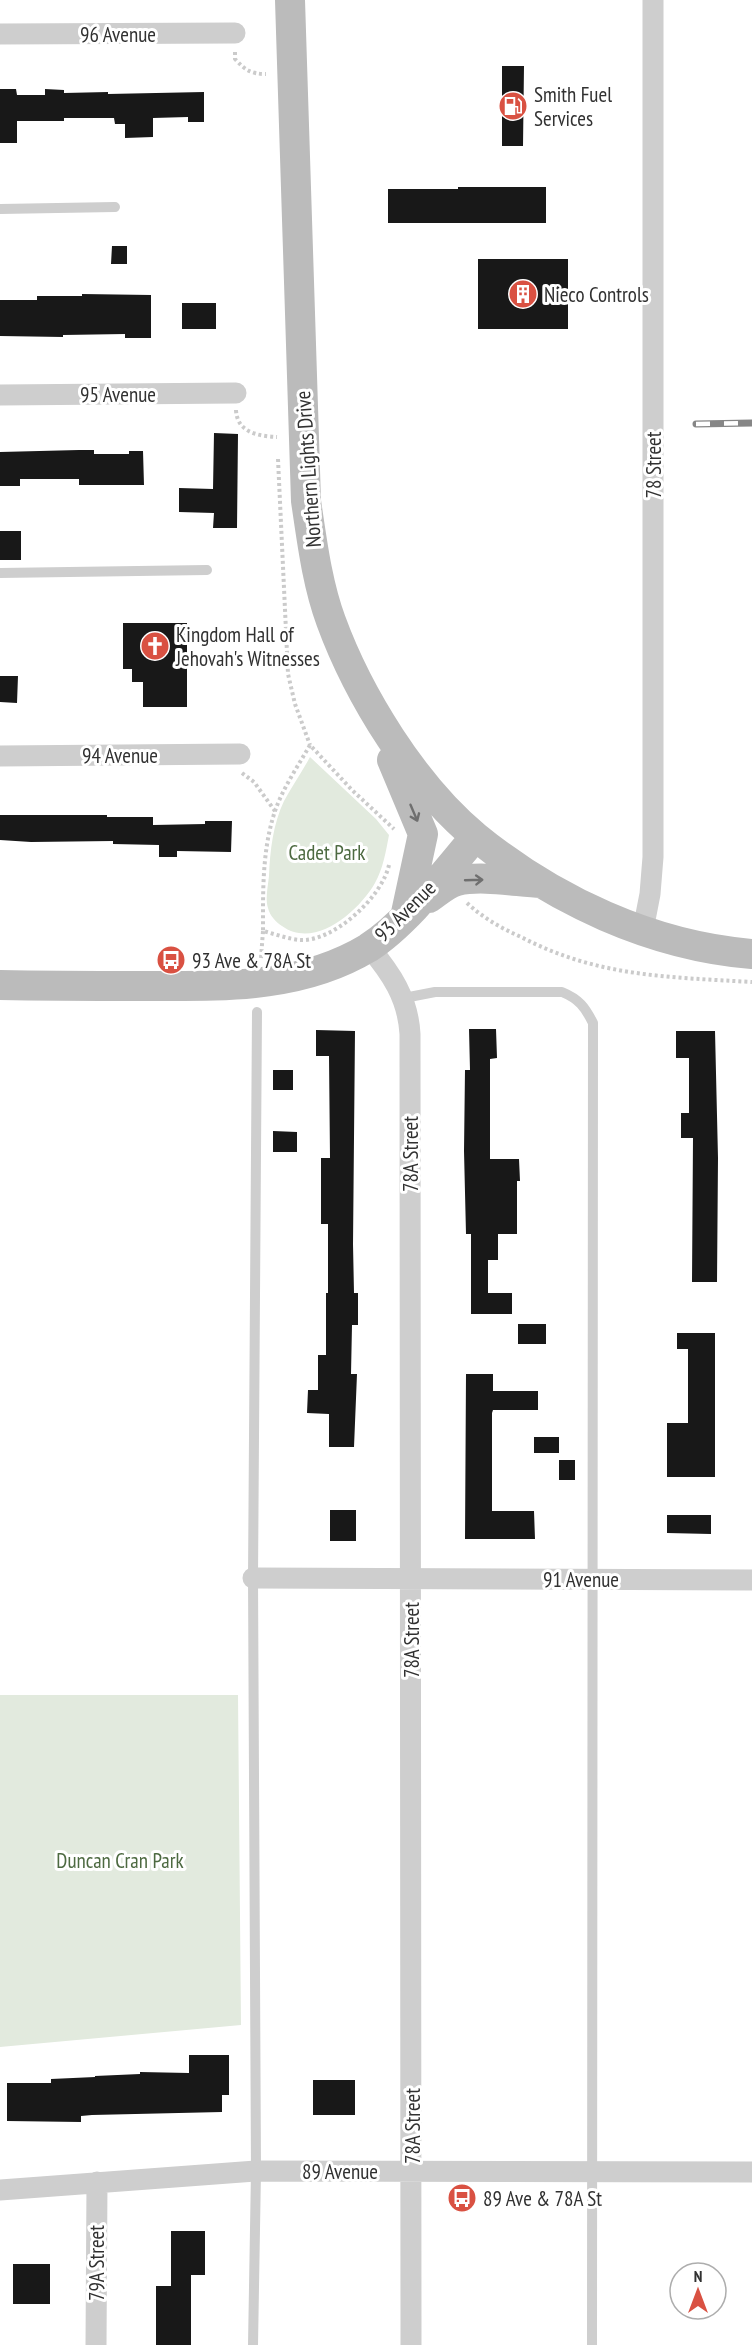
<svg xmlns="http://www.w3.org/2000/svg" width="752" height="2345" font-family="'PT Sans Narrow',sans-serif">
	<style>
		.green { fill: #e2eade }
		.building { fill: #181818 }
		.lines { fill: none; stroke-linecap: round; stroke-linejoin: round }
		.path { stroke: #cbcbcb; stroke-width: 4; stroke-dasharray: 3 3; stroke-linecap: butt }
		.service { stroke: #cecece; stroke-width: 10 }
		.minor { stroke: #cecece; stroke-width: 21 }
		.secondary { stroke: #bbb; stroke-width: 30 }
		.rail-casing { stroke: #868686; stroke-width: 7 }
		.rail { stroke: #fff; stroke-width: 4.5; stroke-dasharray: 14; stroke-linecap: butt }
		.oneway { stroke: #6f6f6f }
		.labels { text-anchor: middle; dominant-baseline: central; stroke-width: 6; stroke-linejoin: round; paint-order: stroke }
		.street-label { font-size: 21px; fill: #313131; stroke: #fff }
		.poi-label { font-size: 21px; fill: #313131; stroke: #fff; text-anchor: start }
		.park-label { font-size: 21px; fill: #4d6a41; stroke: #fff }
	</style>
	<rect width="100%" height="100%" fill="#fff"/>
	<path class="green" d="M310 757 376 819 389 835C386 851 383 869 375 883 359 911 315 950 282 926 276 922 270 916 268 908 265 899 268 886 269 876 270 851 273 824 284 801 292 786 302 772 310 757Z
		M0 1695H238L241 2025 0 2047Z"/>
	<path class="building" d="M502 66H524L523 146H502Z
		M0 89H16L17 95H45V89L64 90V93L108 92V94L204 92V122H188V117L153 118V137L125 138V124H115L114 118H64V121H17V143H0Z
		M458 187H546V223H388V189H458Z
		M112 246H127V264H111Z
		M478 259H568V329H478Z
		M82 294 151 295V338H125V334L63 335V337L0 336V300H37V296H82Z
		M182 303H216V329H182Z
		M214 433 238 434 237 528H213L214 513 179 512V488L213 489Z
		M79 450H94V454H129V451H143L144 485H79V479H20V486H0V452Z
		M0 531H21V560H0Z
		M123 623H187V707H143V682H132V669H123Z
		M0 676H18L17 703 0 702Z
		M0 815H107V817H153V825L205 824V821H232L231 852 177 851V857H159V845L113 844V841L31 842 0 840Z
		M469 1029H496L497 1058 490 1059V1159H519L520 1181H517V1234H498V1260H488V1293H512V1314H471V1234H466L464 1151 465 1070H470Z
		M316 1030 355 1031 353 1244 354 1293H358V1325H352L351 1374H357L354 1447H329V1414L307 1413 308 1390H318V1355H326V1293H328V1224H321V1158H330L329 1056H316Z
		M676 1031H715L718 1158 717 1282H692L693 1138H681V1113H689V1058H676Z
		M273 1070H293V1090H273Z
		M273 1131 297 1132V1152H273Z
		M518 1324H546V1344H518Z
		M677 1333H715V1477H667V1423H688V1349H677Z
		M466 1374H493V1391H538V1410H493L492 1413V1511H534L535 1539H465Z
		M534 1437H559V1453H534Z
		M559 1460H575V1480H559Z
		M330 1510H356V1541H330Z
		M667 1515H711V1534L667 1533Z
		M189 2055H229V2095H222V2112L92 2115 81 2116V2122L7 2121V2083H51V2079L95 2077V2076L140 2074V2072L189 2073Z
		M313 2080H355V2115H313Z
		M171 2231H205V2275H191V2345H156V2286H171Z
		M13 2264H50V2304H13Z"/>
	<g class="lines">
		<path class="path" d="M235 52V59C245 70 251 74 266 74
			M236 410C237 433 259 436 277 437
			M278 459 288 674 295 704 310 745
			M242 773 254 782 275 811
			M389 865C382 897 334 942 300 940 288 939 275 934 263 931 263 892 262 850 275 811 283 788 298 766 310 745L352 790 394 829
			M467 903C483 918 501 928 521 937 598 977 668 977 752 982
			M261 958 263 931"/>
		<path class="service" d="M0 209 115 207
			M0 573 207 570
			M404 998 435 992H562C579 999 585 1007 593 1023L592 2345
			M253 2345 256 2171 253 1578 257 1012"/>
		<path class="minor" d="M0 34 235 33
			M0 395 236 393
			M0 756 240 754
			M643 930 650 894 653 857V0
			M369 947C391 973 408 998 410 1034L411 2345
			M253 1578 752 1580
			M0 2190 256 2171 752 2172
			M96 2345 97 2182"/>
		<path class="secondary" d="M290 0 306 501C312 541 317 583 331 621 358 695 414 786 476 837 553 900 652 946 752 954
			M392 760 423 834 406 913
			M429 898C438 892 446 884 457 881 481 875 517 882 541 883
			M0 985C49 986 97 986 146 986 223 986 300 989 368 948 407 923 445 872 475 837"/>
		<g class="rail-casing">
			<path id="rail" d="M696 424 752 423"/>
		</g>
		<use href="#rail" class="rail"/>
	</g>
	<defs><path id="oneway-shaft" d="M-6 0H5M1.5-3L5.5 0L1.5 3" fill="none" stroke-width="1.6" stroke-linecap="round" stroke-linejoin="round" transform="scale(1.5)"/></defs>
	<g class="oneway">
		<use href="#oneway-shaft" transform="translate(414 813) rotate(67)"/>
		<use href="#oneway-shaft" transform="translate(474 880) rotate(-2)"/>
	</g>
	<defs>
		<g id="fuel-disc" transform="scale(1.5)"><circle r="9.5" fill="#d95142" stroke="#fff"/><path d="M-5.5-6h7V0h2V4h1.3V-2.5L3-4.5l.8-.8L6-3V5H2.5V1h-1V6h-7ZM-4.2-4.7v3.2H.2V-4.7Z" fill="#fff"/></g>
		<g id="building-disc" transform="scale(1.5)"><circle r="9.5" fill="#d95142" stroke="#fff"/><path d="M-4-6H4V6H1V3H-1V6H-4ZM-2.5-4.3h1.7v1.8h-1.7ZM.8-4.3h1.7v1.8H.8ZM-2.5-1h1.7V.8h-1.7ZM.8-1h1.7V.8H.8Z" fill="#fff"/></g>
		<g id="church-disc" transform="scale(1.5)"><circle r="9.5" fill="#d95142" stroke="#fff"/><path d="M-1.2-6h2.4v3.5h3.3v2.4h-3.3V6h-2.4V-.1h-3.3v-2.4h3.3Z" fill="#fff"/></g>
		<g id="bus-disc" transform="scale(1.5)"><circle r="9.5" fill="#d95142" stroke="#fff"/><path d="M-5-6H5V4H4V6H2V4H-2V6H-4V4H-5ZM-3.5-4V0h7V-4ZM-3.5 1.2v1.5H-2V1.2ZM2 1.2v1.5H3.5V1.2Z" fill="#fff"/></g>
	</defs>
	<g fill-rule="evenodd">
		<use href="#fuel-disc" x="513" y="106"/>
		<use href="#building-disc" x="523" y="294"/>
		<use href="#church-disc" x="155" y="646"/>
		<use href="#bus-disc" x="171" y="960"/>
		<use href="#bus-disc" x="462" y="2198"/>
	</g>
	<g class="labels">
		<g class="street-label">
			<text x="118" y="34">96 Avenue</text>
			<text x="118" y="394">95 Avenue</text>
			<text transform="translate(653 465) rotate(-90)">78 Street</text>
			<text transform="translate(308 469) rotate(-94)">Northern Lights Drive</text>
			<text x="120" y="755">94 Avenue</text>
			<text transform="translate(405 911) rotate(-45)">93 Avenue</text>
			<text transform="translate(410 1154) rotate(-90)">78A Street</text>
			<text x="581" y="1579">91 Avenue</text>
			<text transform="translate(411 1640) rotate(-90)">78A Street</text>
			<text transform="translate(412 2126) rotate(-90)">78A Street</text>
			<text x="340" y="2171">89 Avenue</text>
			<text transform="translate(96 2263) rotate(-90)">79A Street</text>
		</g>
		<g class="poi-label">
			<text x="534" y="94">Smith Fuel<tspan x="534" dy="24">Services</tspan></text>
			<text x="544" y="294">Nieco Controls</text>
			<text x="176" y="634">Kingdom Hall of<tspan x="176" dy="24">Jehovah's Witnesses</tspan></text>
			<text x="192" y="960">93 Ave &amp; 78A St</text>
			<text x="483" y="2198">89 Ave &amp; 78A St</text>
		</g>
		<g class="park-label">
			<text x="327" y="852">Cadet Park</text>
			<text x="120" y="1860">Duncan Cran Park</text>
		</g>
	</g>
	<g transform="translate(698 2291)"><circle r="28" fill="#ffffff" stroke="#adadad" stroke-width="1.5"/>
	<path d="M0-4.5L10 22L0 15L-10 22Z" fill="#d95142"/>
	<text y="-9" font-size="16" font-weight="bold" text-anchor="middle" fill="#313131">N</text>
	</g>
</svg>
